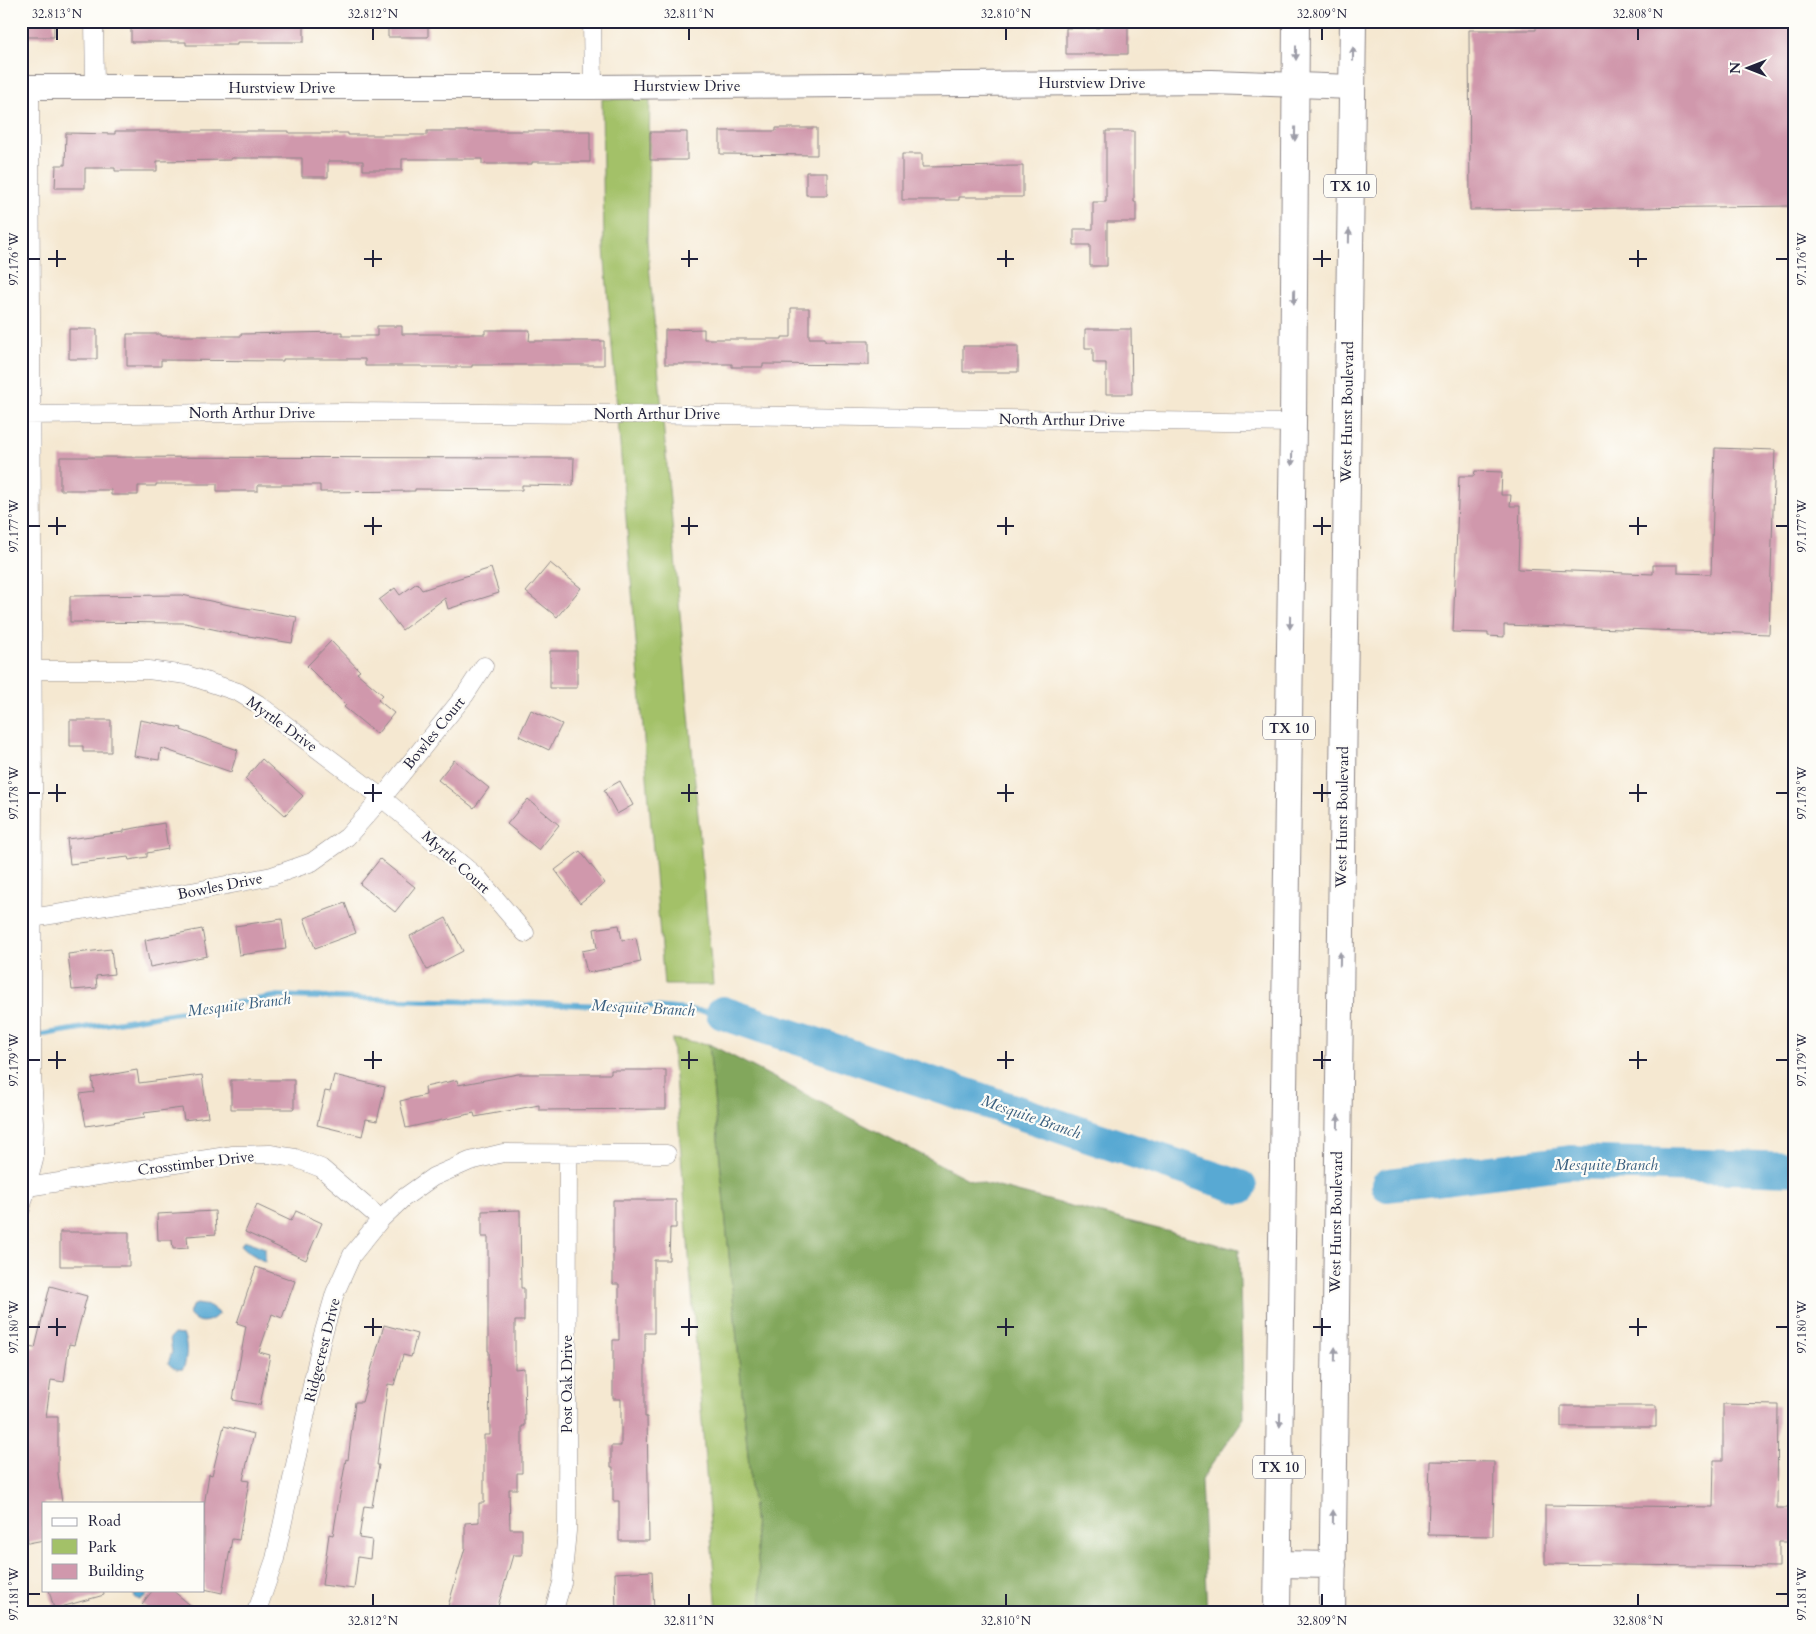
<svg xmlns="http://www.w3.org/2000/svg" width="1816" height="1634" font-family="Cardo,serif">
	<style>
		.green { fill: #a3c168; stroke: #627252 }
		.forest { fill: #82a75c; stroke: #52644c }
		.water { fill: #58a9d3; stroke: #3d6687 }
		.lines { fill: none; stroke-linecap: round; stroke-linejoin: round }
		.stream { stroke: #58a9d3; stroke-width: 5.5 }
		.river { stroke: #58a9d3; stroke-width: 34 }
		.building { fill: #d098ac }
		.street-casing { stroke: #8c8586; stroke-width: 19 }
		.secondary-casing { stroke: #8c8586; stroke-width: 26 }
		.primary-casing { stroke: #8c8586; stroke-width: 28 }
		.street { stroke: #fff; stroke-width: 18 }
		.secondary { stroke: #fff; stroke-width: 24 }
		.primary { stroke: #fff; stroke-width: 26 }
		.oneway { fill: #9c9ca7 }
		.ticks { fill: none; stroke: #22223b; stroke-width: 2 }
		.labels { text-anchor: middle; dominant-baseline: central; stroke-width: 4.5; stroke-linejoin: round; paint-order: stroke }
		.shield { fill: #fdfcf7; stroke: #646373; stroke-width: 1 }
		.shield-label { font-size: 14px; font-weight: bold; fill: #22223b }
		.street-label { font-size: 15px; fill: #22223b; stroke: #fdfcf7 }
		.water-label { font-size: 16px; font-style: italic; fill: #3a5f7f; stroke: #fdfcf7 }
		.neatline { fill: none; stroke: #22223b; stroke-width: 2 }
		.ticks-label { font-size: 12px; text-anchor: middle; fill: #22223b }
	</style>
	<rect width="100%" height="100%" fill="#fdfcf7"/>
	<filter id="ink" filterUnits="userSpaceOnUse"><feTurbulence type="fractalNoise" baseFrequency=".02" numOctaves="2"/><feDisplacementMap in="SourceGraphic" scale="10" xChannelSelector="R" yChannelSelector="G"/><feConvolveMatrix kernelMatrix="1 2 1 2 8 2 1 2 1" color-interpolation-filters="sRGB"/></filter>
	<filter id="wash" filterUnits="userSpaceOnUse"><feTurbulence type="fractalNoise" baseFrequency=".0096" numOctaves="4" result="noise"/><feDisplacementMap in="SourceGraphic" scale="20" xChannelSelector="R" yChannelSelector="G"/><feGaussianBlur stdDeviation="1.12" result="paint"/><feColorMatrix in="noise" values="0 0 0 0 0 0 0 0 0 0 0 0 0 0 0 0 0 1.4 0 .05"/><feComposite in="paint" operator="in"/></filter>
	<g filter="url(#wash)">
		<rect width="100%" height="100%" fill="#f5e8d1"/>
		<path class="green" d="M602 99H650L647 241 713 985H664L604 248Z
			M672 1039 709 1044 763 1613H717Z"/>
		<path class="forest" d="M709 1044 968 1179 1239 1250 1244 1418 1201 1480 1207 1613H763Z"/>
		<path class="water" d="M247 1241 265 1248V1262L250 1253 241 1245 243 1242Z
			M197 1304 210 1306 219 1313C211 1323 197 1326 189 1314L192 1306Z
			M174 1334 183 1335C188 1342 187 1361 183 1369 176 1370 172 1368 168 1363L172 1352 170 1338Z
			M133 1590H147L146 1597 141 1600 135 1598Z"/>
		<g class="lines">
			<path class="stream" d="M21 1038 278 996 656 1007 723 1013"/>
			<path class="river" d="M723 1013 1240 1187
				M1388 1185 1571 1162 1795 1169"/>
		</g>
		<g id="blocks">
			<path class="building" d="M21 21H54V37H21Z
				M131 21H304V42H237V45H186V42H131Z
				M388 21H428V37H388Z
				M1099 21H1128V54H1066V28H1099Z
				M1536 21H1795V206L1470 210 1469 30H1536Z
				M776 128H817V155L720 154V131H776Z
				M115 131H289V133H348V135H427V131H590V162H532V164H482V159H402V170H363V161H328V177H302V158H231V160L157 161V171H115V168H85V188H55L56 165H65L66 133 115 134Z
				M1106 131H1134V202H1136V222H1107V266H1090V245H1074V229H1093V202H1106Z
				M650 132H687V160H650Z
				M902 154H922V167L1023 166V197H959V200H902Z
				M806 172H827V195H806Z
				M791 308H809V338H825V341H869V365L763 364V367H732V364H665V330L704 329V339H782V337H791Z
				M377 326H402V334H485V330H530L529 341H604V365H472V367H422V366H365V359H283V361L161 360V366H127V334H161V336H241V334L342 332V336H377Z
				M69 329H97V359H69Z
				M1085 329H1131L1132 394H1106V363H1093V348H1085Z
				M963 346H1018V372H963Z
				M1715 448 1775 450 1769 634 1504 625V637L1488 636V633L1453 632 1459 476H1474L1475 471 1502 472 1501 495H1511L1510 506H1520L1518 569 1653 574V565H1678V573L1711 574Z
				M60 457 574 458 573 486 522 485V490L415 489V491L320 492V485H258V491H217V484H156V486H138V495H111V490H60Z
				M550 563 581 588 557 617 526 592Z
				M491 568 499 593 448 609 445 598 402 630 379 600 395 588 400 595 417 583 422 590Z
				M182 595 234 606 297 617 292 643 236 634 185 623 70 622V596Z
				M331 641 360 671 357 673 383 695 378 700 394 713 377 734 344 707 346 705 307 666Z
				M550 651H577V688H550Z
				M531 710 562 724 549 750 519 736Z
				M70 720H111V752H83V746H70Z
				M140 720 182 728 181 730 238 750 231 772 161 748 159 760 134 756Z
				M262 759 303 796 285 815 245 779Z
				M454 760 489 788 474 808 438 780Z
				M620 781 633 805 617 814 604 790Z
				M528 799 559 825 539 850 507 824Z
				M164 823 168 849 147 853V857L129 860 128 857 70 864 67 839 124 832V830Z
				M580 851 605 883 580 903 555 870Z
				M380 859 415 887 395 912 360 884Z
				M345 903 356 933 315 948 304 918Z
				M446 918 463 951 427 970 410 936Z
				M282 919 286 949 239 955 235 926Z
				M619 925 622 940 636 938 641 962 587 973 582 951 597 948 594 929Z
				M202 929 207 956 150 967 145 940Z
				M111 949 114 974 96 976 97 988 72 990 68 954Z
				M137 1070 139 1083 202 1075 208 1117 184 1120 182 1108 144 1113 145 1117 86 1126 80 1094 94 1092 92 1078Z
				M611 1070H666V1109L539 1110V1105L475 1117 474 1113 406 1128 400 1101 426 1095 425 1087 457 1080 458 1085 518 1074H611Z
				M334 1075 385 1087 377 1121 366 1119 362 1136 317 1125 325 1091 330 1092Z
				M231 1080H294V1109H231Z
				M613 1200H676V1228H670L669 1260H654V1333H645V1417H647L649 1541H619V1501H613V1467H611V1446H621V1399H613V1340H619V1284H613Z
				M257 1205 291 1221 296 1211 322 1223 306 1260 245 1232Z
				M520 1210 521 1288H524V1321H515V1369L524 1368 525 1426H522V1473H517V1489H509L510 1529H522V1555H513L496 1613H446L465 1548V1523L479 1522V1503H484V1435H490L489 1351H488V1237H482V1211Z
				M215 1211 216 1234 187 1236 188 1248 173 1249 172 1240H158L157 1214Z
				M60 1232H129V1266H60Z
				M256 1267 295 1281 282 1318 272 1314 259 1352 270 1355 260 1405 233 1400 246 1326 237 1323Z
				M50 1286 87 1296 74 1345 69 1344 64 1382 51 1380 46 1417H58V1474L62 1503H44V1540L28 1543 21 1499V1486H23L21 1378 25 1347 35 1348Z
				M384 1325 417 1334 411 1357 403 1355 394 1385 388 1384 377 1465H379L372 1507 364 1506 359 1538 372 1540 370 1559 358 1557 354 1589 322 1585 329 1534 333 1535 346 1459 348 1460 355 1402H362Z
				M1723 1404 1778 1405 1777 1508H1795V1542H1779V1567L1545 1564V1505L1713 1507 1714 1460H1723Z
				M1561 1406H1656V1427H1561Z
				M224 1426 254 1434 243 1480 249 1481 239 1540 232 1539 222 1593 204 1589V1506L209 1474 212 1475Z
				M1430 1461 1494 1462 1493 1536 1428 1535Z
				M652 1571 654 1613H616L615 1573Z
				M49 1590H103L104 1595 54 1609Z
				M153 1590H172L200 1613H152L142 1604Z"/>
		</g>
	</g>
	<g filter="url(#ink)">
		<use href="#blocks" fill-opacity="0" stroke="#8c8586" stroke-width="1"/>
		<g class="lines">
			<g class="street-casing">
				<path id="street" d="M94 21 95 87
					M592 21 593 87
					M21 415 346 412 726 415 1293 423
					M22 670H148L187 675 238 692 258 704 382 798 478 878 525 933
					M32 918 191 892 272 876 312 862 347 837 382 798 465 695 484 666
					M21 1188 233 1155 270 1154 295 1158 321 1168 381 1219
					M21 1209 34 1160 35 1123 32 1076 33 789 30 86
					M255 1613 259 1605 275 1559 322 1338 335 1293 352 1255 381 1219 402 1199 433 1177 470 1161 503 1153 667 1154
					M553 1613 562 1583 567 1531 568 1154"/>
			</g>
			<g class="secondary-casing">
				<path id="secondary" d="M21 87H593L1212 82 1352 87"/>
			</g>
			<g class="primary-casing">
				<path id="primary" d="M1278 1564 1333 1565
					M1277 1613 1293 423 1296 21
					M1332 1613 1353 21"/>
			</g>
			<use href="#street" class="street"/>
			<use href="#secondary" class="secondary"/>
			<use href="#primary" class="primary"/>
		</g>
		<defs><path id="oneway-solid" d="M-6-.8H1V-3.2L6.5 0L1 3.2V.8H-6Z" transform="scale(1.25)"/></defs>
		<g class="oneway">
			<use href="#oneway-solid" transform="translate(1296 53) rotate(90)"/>
			<use href="#oneway-solid" transform="translate(1353 54) rotate(-90)"/>
			<use href="#oneway-solid" transform="translate(1295 134) rotate(91)"/>
			<use href="#oneway-solid" transform="translate(1349 236) rotate(-89)"/>
			<use href="#oneway-solid" transform="translate(1294 297) rotate(91)"/>
			<use href="#oneway-solid" transform="translate(1292 459) rotate(91)"/>
			<use href="#oneway-solid" transform="translate(1290 622) rotate(91)"/>
			<use href="#oneway-solid" transform="translate(1340 959) rotate(-89)"/>
			<use href="#oneway-solid" transform="translate(1338 1122) rotate(-89)"/>
			<use href="#oneway-solid" transform="translate(1335 1354) rotate(-89)"/>
			<use href="#oneway-solid" transform="translate(1280 1420) rotate(91)"/>
			<use href="#oneway-solid" transform="translate(1333 1517) rotate(-89)"/>
		</g>
	</g>
	<path class="ticks" d="M57 28V40M373 28V40M689 28V40M1006 28V40M1322 28V40M1638 28V40M57 250V267M373 250V267M689 250V267M1006 250V267M1322 250V267M1638 250V267M28 259H40M48 259H66M364 259H382M681 259H698M997 259H1014M1313 259H1331M1629 259H1647M1776 259H1788M57 517V535M373 517V535M689 517V535M1006 517V535M1322 517V535M1638 517V535M28 526H40M48 526H66M364 526H382M681 526H698M997 526H1014M1313 526H1331M1629 526H1647M1776 526H1788M57 784V802M373 784V802M689 784V802M1006 784V802M1322 784V802M1638 784V802M28 793H40M48 793H66M364 793H382M681 793H698M997 793H1014M1313 793H1331M1629 793H1647M1776 793H1788M57 1051V1069M373 1051V1069M689 1051V1069M1006 1051V1069M1322 1051V1069M1638 1051V1069M28 1060H40M48 1060H66M364 1060H382M681 1060H698M997 1060H1014M1313 1060H1331M1629 1060H1647M1776 1060H1788M57 1318V1336M373 1318V1336M689 1318V1336M1006 1318V1336M1322 1318V1336M1638 1318V1336M28 1327H40M48 1327H66M364 1327H382M681 1327H698M997 1327H1014M1313 1327H1331M1629 1327H1647M1776 1327H1788M28 1594H40M373 1594V1606M689 1594V1606M1006 1594V1606M1322 1594V1606M1638 1594V1606M1776 1594H1788"/>
	<g class="labels">
		<g class="shield">
			<rect x="1324" y="174.5" width="52" height="23" rx="4"/>
			<rect x="1263" y="716.5" width="52" height="23" rx="4"/>
			<rect x="1253" y="1455.5" width="52" height="23" rx="4"/>
		</g>
		<g class="shield-label">
			<text x="1350" y="186">TX 10</text>
			<text x="1289" y="728">TX 10</text>
			<text x="1279" y="1467">TX 10</text>
		</g>
		<g class="street-label">
			<text x="1092" y="83">Hurstview Drive</text>
			<text x="687" y="86">Hurstview Drive</text>
			<text x="282" y="88">Hurstview Drive</text>
			<text transform="translate(1347 412) rotate(-89)">West Hurst Boulevard</text>
			<text x="252" y="413">North Arthur Drive</text>
			<text x="657" y="414">North Arthur Drive</text>
			<text transform="translate(1062 420) rotate(1)">North Arthur Drive</text>
			<text transform="translate(282 724) rotate(36)">Myrtle Drive</text>
			<text transform="translate(434 733) rotate(-51)">Bowles Court</text>
			<text transform="translate(1342 817) rotate(-89)">West Hurst Boulevard</text>
			<text transform="translate(456 862) rotate(42)">Myrtle Court</text>
			<text transform="translate(220 886) rotate(-11)">Bowles Drive</text>
			<text transform="translate(196 1163) rotate(-7)">Crosstimber Drive</text>
			<text transform="translate(1336 1222) rotate(-89)">West Hurst Boulevard</text>
			<text transform="translate(322 1350) rotate(-76)">Ridgecrest Drive</text>
			<text transform="translate(567 1384) rotate(-90)">Post Oak Drive</text>
		</g>
		<g class="water-label">
			<text transform="translate(239 1005) rotate(-7)">Mesquite Branch</text>
			<text transform="translate(643 1008) rotate(3)">Mesquite Branch</text>
			<text transform="translate(1031 1117) rotate(19)">Mesquite Branch</text>
			<text x="1606" y="1165">Mesquite Branch</text>
		</g>
	</g>
	<rect width="1816" height="1634" fill="none" stroke="#fdfcf7" stroke-width="55"/>
	<rect x="42" y="1502" width="162" height="90" fill="#fdfcf7" stroke="#a5a5ac"/>
	<rect x="52" y="1518" width="25" height="8" fill="#ffffff" stroke="#a5a5ac"/>
	<text x="88" y="1526" font-size="15" fill="#22223b">Road</text>
	<rect x="52" y="1539" width="25" height="15" fill="#a3c168" stroke="#a5a5ac"/>
	<text x="88" y="1552" font-size="15" fill="#22223b">Park</text>
	<rect x="52" y="1564" width="25" height="15" fill="#d098ac" stroke="#a5a5ac"/>
	<text x="88" y="1576" font-size="15" fill="#22223b">Building</text>
	<g transform="translate(1748 68) rotate(270)" stroke="#fdfcf7" stroke-width="4" paint-order="stroke">
	<path d="M0-4L9 19L0 12L-9 19Z" fill="#22223b"/>
	<text y="-8" font-size="14" font-weight="bold" text-anchor="middle" fill="#22223b">N</text>
	</g>
	<rect x="28" y="28" width="1760" height="1578" class="neatline"/>
	<g class="ticks-label">
		<text x="57" y="18">32.813°N</text>
		<text x="373" y="18">32.812°N</text>
		<text x="689" y="18">32.811°N</text>
		<text x="1006" y="18">32.810°N</text>
		<text x="1322" y="18">32.809°N</text>
		<text x="1638" y="18">32.808°N</text>
		<text transform="translate(1802 259) rotate(-90)" y="4">97.176°W</text>
		<text transform="translate(14 259) rotate(-90)" y="4">97.176°W</text>
		<text transform="translate(1802 526) rotate(-90)" y="4">97.177°W</text>
		<text transform="translate(14 526) rotate(-90)" y="4">97.177°W</text>
		<text transform="translate(1802 793) rotate(-90)" y="4">97.178°W</text>
		<text transform="translate(14 793) rotate(-90)" y="4">97.178°W</text>
		<text transform="translate(1802 1060) rotate(-90)" y="4">97.179°W</text>
		<text transform="translate(14 1060) rotate(-90)" y="4">97.179°W</text>
		<text transform="translate(1802 1327) rotate(-90)" y="4">97.180°W</text>
		<text transform="translate(14 1327) rotate(-90)" y="4">97.180°W</text>
		<text transform="translate(1802 1594) rotate(-90)" y="4">97.181°W</text>
		<text transform="translate(14 1594) rotate(-90)" y="4">97.181°W</text>
		<text x="373" y="1625">32.812°N</text>
		<text x="689" y="1625">32.811°N</text>
		<text x="1006" y="1625">32.810°N</text>
		<text x="1322" y="1625">32.809°N</text>
		<text x="1638" y="1625">32.808°N</text>
	</g>
</svg>
